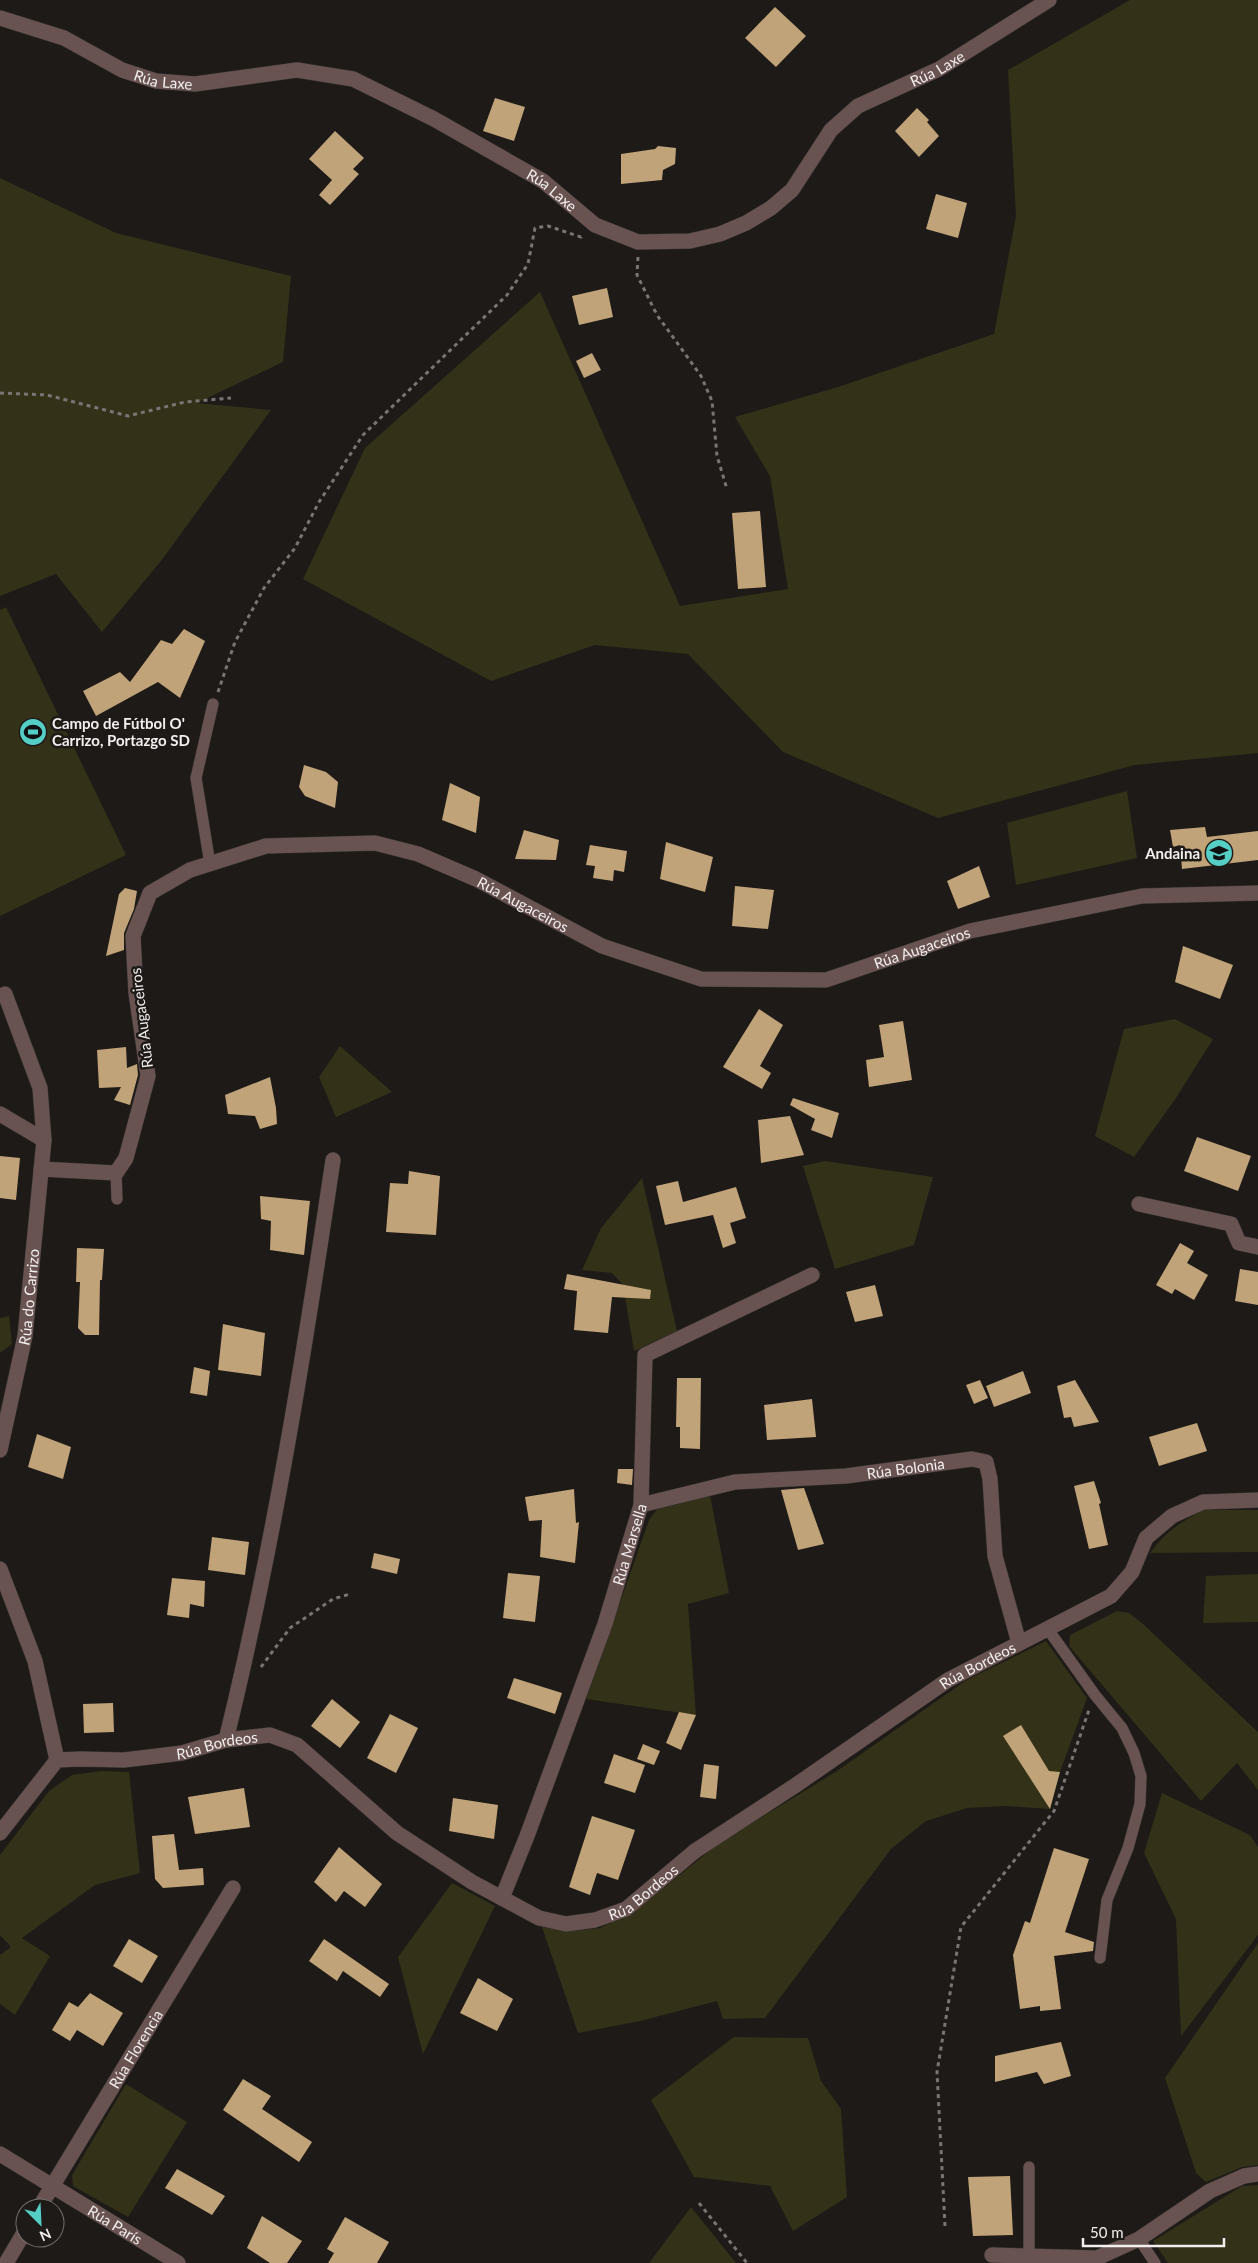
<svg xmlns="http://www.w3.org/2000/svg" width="1258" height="2263" font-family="Lato,sans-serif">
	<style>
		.green { fill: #333117 }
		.building { fill: #c0a378 }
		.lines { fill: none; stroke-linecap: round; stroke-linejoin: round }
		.lane-casing { stroke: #373432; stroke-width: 12 }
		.street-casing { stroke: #373432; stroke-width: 16 }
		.path { stroke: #797574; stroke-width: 3; stroke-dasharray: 4 4; stroke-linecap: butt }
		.lane { stroke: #695351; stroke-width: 11 }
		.street { stroke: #695351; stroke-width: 15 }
		.labels { text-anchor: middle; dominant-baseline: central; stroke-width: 5; stroke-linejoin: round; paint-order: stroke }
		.street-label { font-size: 15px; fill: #f2efee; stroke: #1e1a18 }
		.poi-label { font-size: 15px; font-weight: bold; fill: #f2efee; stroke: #1e1a18; text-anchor: start }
	</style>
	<rect width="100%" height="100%" fill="#1e1a18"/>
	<path class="green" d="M1130 0H1258V753L1135 765 938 818 783 752 688 654 595 645 491 681 303 579 365 448 540 292 680 606 788 589 770 476 735 417 838 387 994 334 1016 216 1008 70Z
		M0 178 116 233 291 276 283 362 197 403 271 410 161 561 102 632 56 574 0 596Z
		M6 607 126 855 0 916V610Z
		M1127 791 1137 858 1016 885 1007 823Z
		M1175 1019 1213 1039 1176 1098 1134 1157 1095 1136 1124 1029Z
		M340 1046 392 1092 336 1117 319 1077Z
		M825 1161 933 1177 914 1245 835 1269 803 1166Z
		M642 1178 677 1331 634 1351 623 1285 612 1273 582 1270 601 1228Z
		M9 1316 12 1344 0 1353V1318Z
		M710 1495 729 1593 688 1604 696 1715 586 1699 649 1520 658 1508Z
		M1203 1510H1258V1552L1150 1553C1166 1531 1180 1523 1203 1510Z
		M1258 1574V1622L1203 1623 1206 1576Z
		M1117 1611 1129 1613 1143 1624 1258 1732V1790L1237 1763 1201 1801 1069 1646 1070 1635Z
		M1046 1641 1087 1698 1060 1772 1050 1809 1006 1806 967 1808 926 1821 891 1849 765 2018 723 2019 717 2001 640 2021 578 2033 542 1927 573 1931 600 1928 635 1911 718 1844 837 1771 965 1681Z
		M102 1771 129 1772 140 1873 95 1885 22 1938 50 1956 15 2015 0 2004V1955L11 1947 0 1935V1855L49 1791 72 1775Z
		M1162 1793 1250 1835 1258 1847V1935L1181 2036 1176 1919 1144 1853Z
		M452 1883 495 1906 423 2054 398 1957Z
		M1258 1943V2165L1242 2167 1206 2182 1196 2173 1165 2078Z
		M734 2037 808 2038 821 2081 841 2109 847 2197 793 2231 770 2186 694 2177 651 2100Z
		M126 2084 187 2122 128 2217 73 2186 72 2175Z
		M1258 2185V2263H1168L1153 2241 1242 2186Z
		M691 2207 736 2263H649Z"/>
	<path class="building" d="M775 7 806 36 776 67 745 38Z
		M495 98 525 107 514 141 483 131Z
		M917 108 929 120 927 122 939 136 919 157 895 131Z
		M335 131 364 158 353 169 359 174 330 205 319 195 332 180 309 159Z
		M658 146 676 148 675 164 663 170 662 180 621 184V154L655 149Z
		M936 194 967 203 958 238 926 229Z
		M607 288 613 317 579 325 572 296Z
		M592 353 601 370 584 378 576 361Z
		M760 511 766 587 738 589 732 513Z
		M184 629 205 641 180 698 158 682 96 716 83 691 120 672 130 682 161 640 172 644Z
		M304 765 326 772 338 782 335 808 305 796 299 787Z
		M450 783 480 797 476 833 442 820Z
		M1205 827 1207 837 1258 831V860L1182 869 1180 845 1173 847 1170 830Z
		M524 830 559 840 556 860 515 859Z
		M666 842 713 857 705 892 660 879Z
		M590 845 627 851 624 872 614 870 613 881 593 878 595 866 586 865Z
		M979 866 990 897 958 909 947 881Z
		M735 886 774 890 768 929 732 926Z
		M125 888 137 891 134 909 124 933V950L106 956 119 894Z
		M1183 946 1233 965 1220 999 1175 982Z
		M759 1009 783 1025 760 1066 771 1073 762 1089 723 1067Z
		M903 1021 912 1080 869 1087 866 1060 884 1057 879 1025Z
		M126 1047 127 1068 137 1064 138 1075 130 1105 114 1100 121 1087 99 1088 97 1050Z
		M270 1077 276 1108 277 1124 260 1129 255 1116 228 1114 225 1095Z
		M793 1098 839 1113 832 1138 811 1130 815 1119 790 1105Z
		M790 1116 804 1155 761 1163 758 1120Z
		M1197 1137 1251 1156 1238 1191 1184 1171Z
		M0 1156 20 1158 16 1200 0 1198Z
		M409 1171 440 1176 436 1235 386 1232 390 1183 408 1184Z
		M678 1181 683 1202 736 1187 746 1218 730 1223 736 1243 723 1248 713 1215 665 1225 656 1186Z
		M260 1196 310 1201 304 1255 270 1250 271 1221 261 1219Z
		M1180 1243 1194 1251 1187 1263 1208 1275 1194 1300 1175 1289 1172 1294 1156 1285Z
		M77 1248 104 1249 102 1280H100L99 1335H85L78 1328 80 1282H76Z
		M1240 1269 1258 1272V1305L1235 1301Z
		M567 1274 651 1290 650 1299 612 1297 608 1333 574 1330 577 1291 564 1289Z
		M875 1285 883 1316 855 1322 846 1292Z
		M223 1324 265 1333 261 1376 218 1370Z
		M194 1367 210 1371 207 1396 190 1393Z
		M1023 1371 1031 1393 994 1407 986 1386Z
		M677 1378H701L700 1449 680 1448V1427H676Z
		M980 1380 988 1398 974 1404 966 1385Z
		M1075 1380 1090 1406 1099 1422 1074 1427 1071 1417 1064 1418 1057 1386Z
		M812 1399 816 1437 767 1440 764 1405Z
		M1197 1423 1207 1451 1159 1466 1149 1437Z
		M37 1434 71 1447 63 1479 28 1467Z
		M618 1469H633L632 1485 617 1483Z
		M1094 1481 1101 1503 1099 1504 1108 1545 1089 1549 1074 1486Z
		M804 1488 824 1544 798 1550 781 1490Z
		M574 1489 576 1523 579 1522 575 1563 540 1557 542 1520 529 1521 525 1497Z
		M212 1537 249 1542 245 1575 208 1570Z
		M374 1553 400 1559 397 1574 371 1568Z
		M508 1573 540 1576 535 1622 503 1618Z
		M172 1578 205 1581 204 1607 190 1604 189 1618 167 1615Z
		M514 1678 562 1693 555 1714 507 1698Z
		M332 1699 360 1722 340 1748 311 1726Z
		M113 1703 114 1732 84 1733 83 1704Z
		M679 1712 696 1715 681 1750 666 1743Z
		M390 1714 418 1728 396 1773 367 1758Z
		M1021 1725 1049 1771 1060 1772 1050 1809 1003 1736Z
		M643 1744 660 1751 654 1765 637 1759Z
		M614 1754 645 1765 635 1793 604 1783Z
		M704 1764 719 1766 716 1799 700 1797Z
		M244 1788 250 1827 195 1834 188 1797Z
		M453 1798 498 1805 494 1839 449 1831Z
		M592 1816 635 1830 618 1880 597 1873 590 1895 569 1887Z
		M174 1834 179 1870 203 1868 204 1885 163 1888 155 1879 152 1836Z
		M339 1847 382 1884 365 1907 344 1891 336 1902 314 1882Z
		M1054 1848 1089 1859 1065 1932 1094 1942 1093 1951 1054 1956 1061 2009 1040 2011V2006L1020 2009 1013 1955 1025 1921 1030 1923Z
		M129 1939 158 1956 142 1983 113 1966Z
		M324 1939 389 1984 380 1997 343 1971 337 1981 309 1961Z
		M478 1978 513 1999 497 2031 460 2013Z
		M90 1993 123 2013 103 2046 77 2030 70 2041 52 2030 69 2002 78 2007Z
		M1061 2042 1071 2076 1044 2084 1037 2072 995 2082V2056Z
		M243 2079 271 2096 262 2109 312 2142 299 2162 223 2110Z
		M177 2169 225 2196 212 2215 165 2188Z
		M1010 2176 1013 2235 973 2236 968 2177Z
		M262 2216 302 2241 287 2263H270L247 2248Z
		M345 2217 389 2242 377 2263H328L334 2253 327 2249Z"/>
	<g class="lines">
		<g class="lane-casing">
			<path id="lane" d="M210 864 196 778 213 704
				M116 1173 117 1199
				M1047 1628 1095 1695 1122 1728 1134 1753 1141 1776 1140 1804 1128 1848 1107 1900 1100 1958
				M1139 2239 1155 2263
				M1029 2256V2167"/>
		</g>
		<g class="street-casing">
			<g id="street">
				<path id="s1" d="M0 18 64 38 122 70 156 81 195 84 297 70 353 79 434 119 543 181 595 225 638 242 690 241 720 234 746 223 771 208 792 190 831 130 858 106 939 69 1049 0"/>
				<path d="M0 1114 44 1140"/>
				<path id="s2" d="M41 1169 116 1173 126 1158 148 1076 136 993 133 936 150 893 190 870 266 846 375 843 418 854 476 879 602 946 701 979 826 980 970 931 1142 896 1258 893"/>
				<path d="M1139 1204 1231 1224 1239 1243 1258 1247"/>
				<path id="s3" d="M0 1450 25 1336 44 1140 40 1088 5 994"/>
				<path id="s4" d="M641 1505 735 1482 846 1476 972 1459 986 1462 990 1479 995 1556 1019 1643"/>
				<path d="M0 1569 35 1661 57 1760"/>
				<path d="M226 1740C273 1549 304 1355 333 1160"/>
				<path id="s5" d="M0 1833 57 1760 80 1759 124 1760 182 1753 226 1740 270 1735 297 1745 397 1833 472 1882 539 1918 566 1924 595 1920 626 1909 695 1851 796 1785 948 1680 1111 1596 1132 1572 1146 1538 1172 1516 1203 1502 1258 1500"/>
				<path id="s6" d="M502 1898 527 1836 605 1624 641 1505 645 1355 812 1275"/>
				<path id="s7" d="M0 2154 178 2263"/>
				<path id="s8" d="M39 2208 233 1888"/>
				<path d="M992 2255 1097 2258 1139 2239 1210 2191 1244 2176 1258 2174"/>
				<path d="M6 2263 25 2231"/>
			</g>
		</g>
		<path class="path" d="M638 257 637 275 657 315 701 376 712 401 717 456 727 489
			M0 393 47 395 128 416 185 402 231 398
			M218 692 235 642 264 588 295 548 319 502 363 435 507 295 528 264 535 228 548 226 581 237 582 235
			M261 1667 290 1628 333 1599 350 1594
			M699 2203 747 2263
			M945 2226 937 2072 961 1927 1054 1811 1089 1710"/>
		<use href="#lane" class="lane"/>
		<use href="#street" class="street"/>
	</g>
	<defs>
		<g id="stadium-disc" transform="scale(1.4375)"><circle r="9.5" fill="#55cec5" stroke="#1e1a18"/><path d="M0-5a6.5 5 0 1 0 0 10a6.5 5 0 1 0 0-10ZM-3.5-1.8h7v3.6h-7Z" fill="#111"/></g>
		<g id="school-disc" transform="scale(1.4375)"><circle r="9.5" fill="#55cec5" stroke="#1e1a18"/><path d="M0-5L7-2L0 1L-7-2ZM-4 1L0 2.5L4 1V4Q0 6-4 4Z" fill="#111"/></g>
	</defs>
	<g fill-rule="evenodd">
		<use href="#stadium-disc" x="33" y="732"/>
		<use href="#school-disc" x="1219" y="853"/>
	</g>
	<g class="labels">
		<g class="street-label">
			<text stroke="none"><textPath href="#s1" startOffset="1061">Rúa Laxe</textPath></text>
			<text stroke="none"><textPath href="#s1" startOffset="176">Rúa Laxe</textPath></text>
			<text stroke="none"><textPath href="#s1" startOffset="596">Rúa Laxe</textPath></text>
			<text stroke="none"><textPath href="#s2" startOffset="761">Rúa Augaceiros</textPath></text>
			<text stroke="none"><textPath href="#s2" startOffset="1181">Rúa Augaceiros</textPath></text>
			<text transform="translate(141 1018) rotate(-97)">Rúa Augaceiros</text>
			<text stroke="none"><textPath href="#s3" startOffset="156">Rúa do Carrizo</textPath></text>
			<text stroke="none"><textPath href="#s4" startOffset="268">Rúa Bolonia</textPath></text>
			<text stroke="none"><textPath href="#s6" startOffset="376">Rúa Marsella</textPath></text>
			<text stroke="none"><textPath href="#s5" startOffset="1154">Rúa Bordeos</textPath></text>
			<text stroke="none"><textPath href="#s5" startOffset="254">Rúa Bordeos</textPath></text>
			<text stroke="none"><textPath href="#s5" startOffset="749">Rúa Bordeos</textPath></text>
			<text stroke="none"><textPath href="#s8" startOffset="186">Rúa Florencia</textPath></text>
			<text stroke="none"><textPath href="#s7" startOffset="135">Rúa París</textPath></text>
		</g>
		<g class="poi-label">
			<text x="52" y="723">Campo de Fútbol O'<tspan x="52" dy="17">Carrizo, Portazgo SD</tspan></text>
			<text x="1200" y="853" text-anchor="end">Andaina</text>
		</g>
	</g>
	<g transform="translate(40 2223) rotate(156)"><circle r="24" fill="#1e1a18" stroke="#736f6e"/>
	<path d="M0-4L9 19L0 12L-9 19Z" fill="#55cec5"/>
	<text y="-8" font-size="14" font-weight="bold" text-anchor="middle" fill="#f2efee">N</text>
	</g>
	<path d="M1083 2238v8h141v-8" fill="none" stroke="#f2efee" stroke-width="2.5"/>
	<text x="1090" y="2238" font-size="15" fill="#f2efee" stroke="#1e1a18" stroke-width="4" paint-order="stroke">50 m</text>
</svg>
